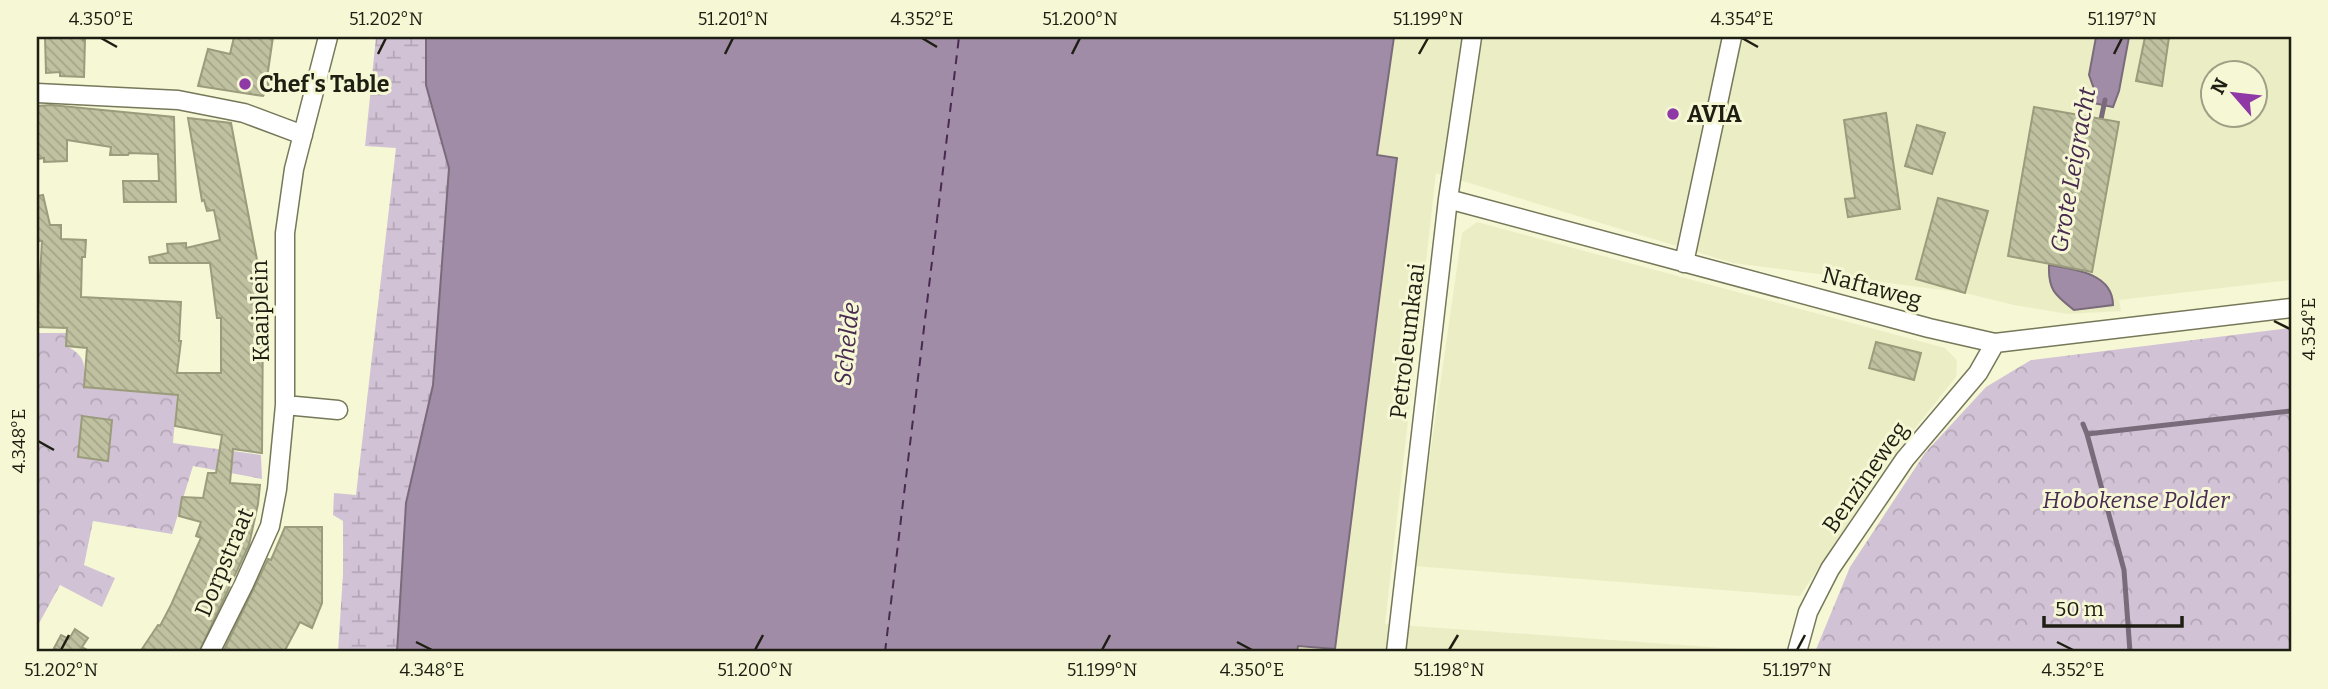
<svg xmlns="http://www.w3.org/2000/svg" width="2328" height="689" font-family="Bitter,serif">
	<style>
		.built { fill: #ebeec4; fill-rule: evenodd }
		.wetland { fill: url(#wetland-marsh) }
		.park { fill: url(#park-crowns) }
		.water { fill: #a18ca8; stroke: #7a6b7b; stroke-width: 2 }
		.lines { fill: none; stroke-linecap: round; stroke-linejoin: round }
		.stream { stroke: #7a6b7b; stroke-width: 5 }
		.ferry { stroke: #482950; stroke-width: 2; stroke-dasharray: 9 7; stroke-linecap: butt }
		.building { fill: url(#building-back-hatch); stroke: #9a9c7c; stroke-width: 2 }
		.minor-casing { stroke: #767859; stroke-width: 21 }
		.minor { stroke: #fff; stroke-width: 18 }
		.ticks { fill: none; stroke: #1e1f12; stroke-width: 2.5 }
		.poi-dot { fill: #8f39a6; stroke: #f5f7d5; stroke-width: 2.5 }
		.labels { text-anchor: middle; dominant-baseline: central; stroke-width: 6; stroke-linejoin: round; paint-order: stroke }
		.poi-label { font-size: 23px; font-weight: bold; fill: #1e1f12; stroke: #f5f7d5; text-anchor: start }
		.street-label { font-size: 23px; fill: #1e1f12; stroke: #f5f7d5 }
		.park-label { font-size: 23px; font-style: italic; fill: #492a52; stroke: #f5f7d5 }
		.water-label { font-size: 24px; font-style: italic; fill: #482950; stroke: #f5f7d5 }
		.neatline { fill: none; stroke: #1e1f12; stroke-width: 2.5 }
		.ticks-label { font-size: 18px; text-anchor: middle; fill: #1e1f12 }
	</style>
	<defs>
		<pattern id="wetland-marsh" width="20" height="14" patternUnits="userSpaceOnUse" patternTransform="scale(1.75)"><rect width="20" height="14" fill="#d2c2d6"/><path d="M1 5h8M5 5V1M11 12h8M15 12V8" fill="none" stroke="#b4a6b7"/></pattern>
		<pattern id="park-crowns" width="20" height="18" patternUnits="userSpaceOnUse" patternTransform="scale(1.75)"><rect width="20" height="18" fill="#d2c2d6"/><path d="M2 6a3 3 0 1 1 6 0M12 15a3 3 0 1 1 6 0" fill="none" stroke="#b4a6b7"/></pattern>
		<pattern id="building-back-hatch" width="6" height="6" patternUnits="userSpaceOnUse" patternTransform="scale(1.75)"><rect width="6" height="6" fill="#bfc1a0"/><path d="M-1 5l2 2M0 0l6 6M5-1l2 2" fill="none" stroke="#a4a589"/></pattern>
	</defs>
	<rect width="100%" height="100%" fill="#f5f7d5"/>
	<path class="built" d="M1394 37H2291V280L2119 300 2121 311 2068 314 2014 305 1965 293 1733 263 1436 173 1385 624 1780 652H1297L1298 646 1335 648 1397 158 1377 155ZM2212 74H2254V116H2212Z
		M1477 222 1945 348 1957 360 1956 377 1889 461 1800 596 1414 566 1462 233Z"/>
	<path class="wetland" d="M376 37H426V85L449 168 433 385 406 503 397 652H338L343 574V521L333 515 334 493 356 495 396 148 365 146Z"/>
	<path class="park" d="M2291 328V652H1815L1850 567 1925 453 1986 387 2031 360Z
		M37 333H67L66 346C87 356 85 366 84 387L177 395 173 443 261 455 262 479 193 466 172 534 93 521 84 565 115 578 102 607 60 585 37 627Z"/>
	<path class="water" d="M426 37H1394L1377 155 1397 158 1335 649 1298 646 1297 652H397L406 503 433 385 449 168 426 85Z
		M2096 37H2129L2119 91 2113 107 2093 103 2094 89 2089 75Z
		M2049 265C2073 269 2113 273 2113 305L2074 310C2055 295 2048 290 2049 265Z"/>
	<g class="lines">
		<path class="stream" d="M2100 124 2105 100
			M2083 424 2087 434 2291 411
			M2087 434 2124 570 2130 652"/>
		<path class="ferry" d="M885 652 959 37"/>
	</g>
	<path class="building" d="M45 37H83V40L85 39 84 77 60 76V72L46 73Z
		M234 37H273L267 78 269 87 263 96 198 86 208 49 230 54Z
		M2145 37H2169L2162 86 2136 81Z
		M51 105 174 117 176 202H124L123 181H159L158 154 129 153 128 155H110L111 147 67 140V161L44 162V158L37 159V106Z
		M2034 107 2119 122 2092 272 2008 256Z
		M1886 113 1900 209 1848 217 1845 199 1855 198 1844 120Z
		M188 118 231 123 261 281 266 285V317H263L262 453 233 449 230 483 260 485 258 504 249 545 199 652H140L158 625 160 626 171 605 201 538 196 536 201 522 179 516 182 497 203 498 208 473H216L222 435 175 426 178 395 84 387 87 348 66 346 67 328 37 327 42 241H37V196L43 195 50 225H61V239L86 240 85 257H82L81 297 181 302 179 341H181L177 373H221V318H217L210 263H150L149 257 168 253 167 244 186 243V248L220 240 214 210 207 211 204 200 202 201Z
		M1917 125 1945 133 1932 174 1905 166Z
		M1938 198 1988 211 1965 293 1916 279Z
		M1876 342 1921 353 1914 380 1869 368Z
		M82 416 112 420 108 461 78 457Z
		M285 527H322V603L312 628 300 622 284 652H223L268 559 271 560Z
		M75 629 88 638 82 647 91 652H61L54 648 61 635 69 639Z"/>
	<g class="lines">
		<g class="minor-casing">
			<path id="minor" d="M37 93 178 100 244 113 303 135
				M1448 199 1929 328 1995 343 2291 308
				M1684 263 1732 37
				M285 405 338 410
				M210 652 244 584 270 526 277 489 285 405V233L294 169 328 37
				M1396 652 1448 199 1472 37
				M1797 652 1808 612 1830 569 1905 459 1978 373 1995 343"/>
		</g>
		<use href="#minor" class="minor"/>
	</g>
	<path class="ticks" d="M101 38 117 47M922 38 937 47M1742 38 1758 47M378 54 386 38M725 54 733 38M1072 54 1080 38M1419 54 1428 38M2114 54 2122 38M2274 321 2290 329M38 441 54 450M416 642 432 650M1237 642 1252 650M2057 642 2073 650M61 650 69 635M755 650 763 635M1102 650 1110 635M1449 650 1458 635M1797 650 1805 635"/>
	<g class="poi-dot">
		<circle cx="245" cy="84" r="7"/>
		<circle cx="1673" cy="114" r="7"/>
	</g>
	<g class="labels">
		<g class="poi-label">
			<text x="259" y="84">Chef's Table</text>
			<text x="1687" y="114">AVIA</text>
		</g>
		<g class="street-label">
			<text transform="translate(1872 287) rotate(15)">Naftaweg</text>
			<text transform="translate(260 311) rotate(-91)">Kaaiplein</text>
			<text transform="translate(1407 341) rotate(-83)">Petroleumkaai</text>
			<text transform="translate(1865 477) rotate(-55)">Benzineweg</text>
			<text transform="translate(224 562) rotate(-67)">Dorpstraat</text>
		</g>
		<g class="park-label">
			<text x="2136" y="500">Hobokense Polder</text>
		</g>
		<g class="water-label">
			<text transform="translate(2073 170) rotate(-80)">Grote Leigracht</text>
			<text transform="translate(847 344) rotate(-84)">Schelde</text>
		</g>
	</g>
	<rect width="2328" height="689" fill="none" stroke="#f5f7d5" stroke-width="77"/>
	<g transform="translate(2234 94) rotate(298)"><circle r="33" fill="#f5f7d5" stroke="#9fa187" stroke-width="2"/>
	<path d="M0-5L12 26L0 18L-12 26Z" fill="#8f39a6"/>
	<text y="-10" font-size="19" font-weight="bold" text-anchor="middle" fill="#1e1f12">N</text>
	</g>
	<path d="M2044 616v10h138v-10" fill="none" stroke="#1e1f12" stroke-width="3.5"/>
	<text x="2055" y="616" font-size="21" fill="#1e1f12" stroke="#f5f7d5" stroke-width="5" paint-order="stroke">50 m</text>
	<rect x="38" y="38" width="2252" height="612" class="neatline"/>
	<g class="ticks-label">
		<text x="101" y="25">4.350°E</text>
		<text x="386" y="25">51.202°N</text>
		<text x="733" y="25">51.201°N</text>
		<text x="922" y="25">4.352°E</text>
		<text x="1080" y="25">51.200°N</text>
		<text x="1428" y="25">51.199°N</text>
		<text x="1742" y="25">4.354°E</text>
		<text x="2122" y="25">51.197°N</text>
		<text transform="translate(2309 329) rotate(-90)" y="6">4.354°E</text>
		<text transform="translate(19 441) rotate(-90)" y="6">4.348°E</text>
		<text x="61" y="676">51.202°N</text>
		<text x="432" y="676">4.348°E</text>
		<text x="755" y="676">51.200°N</text>
		<text x="1102" y="676">51.199°N</text>
		<text x="1252" y="676">4.350°E</text>
		<text x="1449" y="676">51.198°N</text>
		<text x="1797" y="676">51.197°N</text>
		<text x="2073" y="676">4.352°E</text>
	</g>
</svg>
